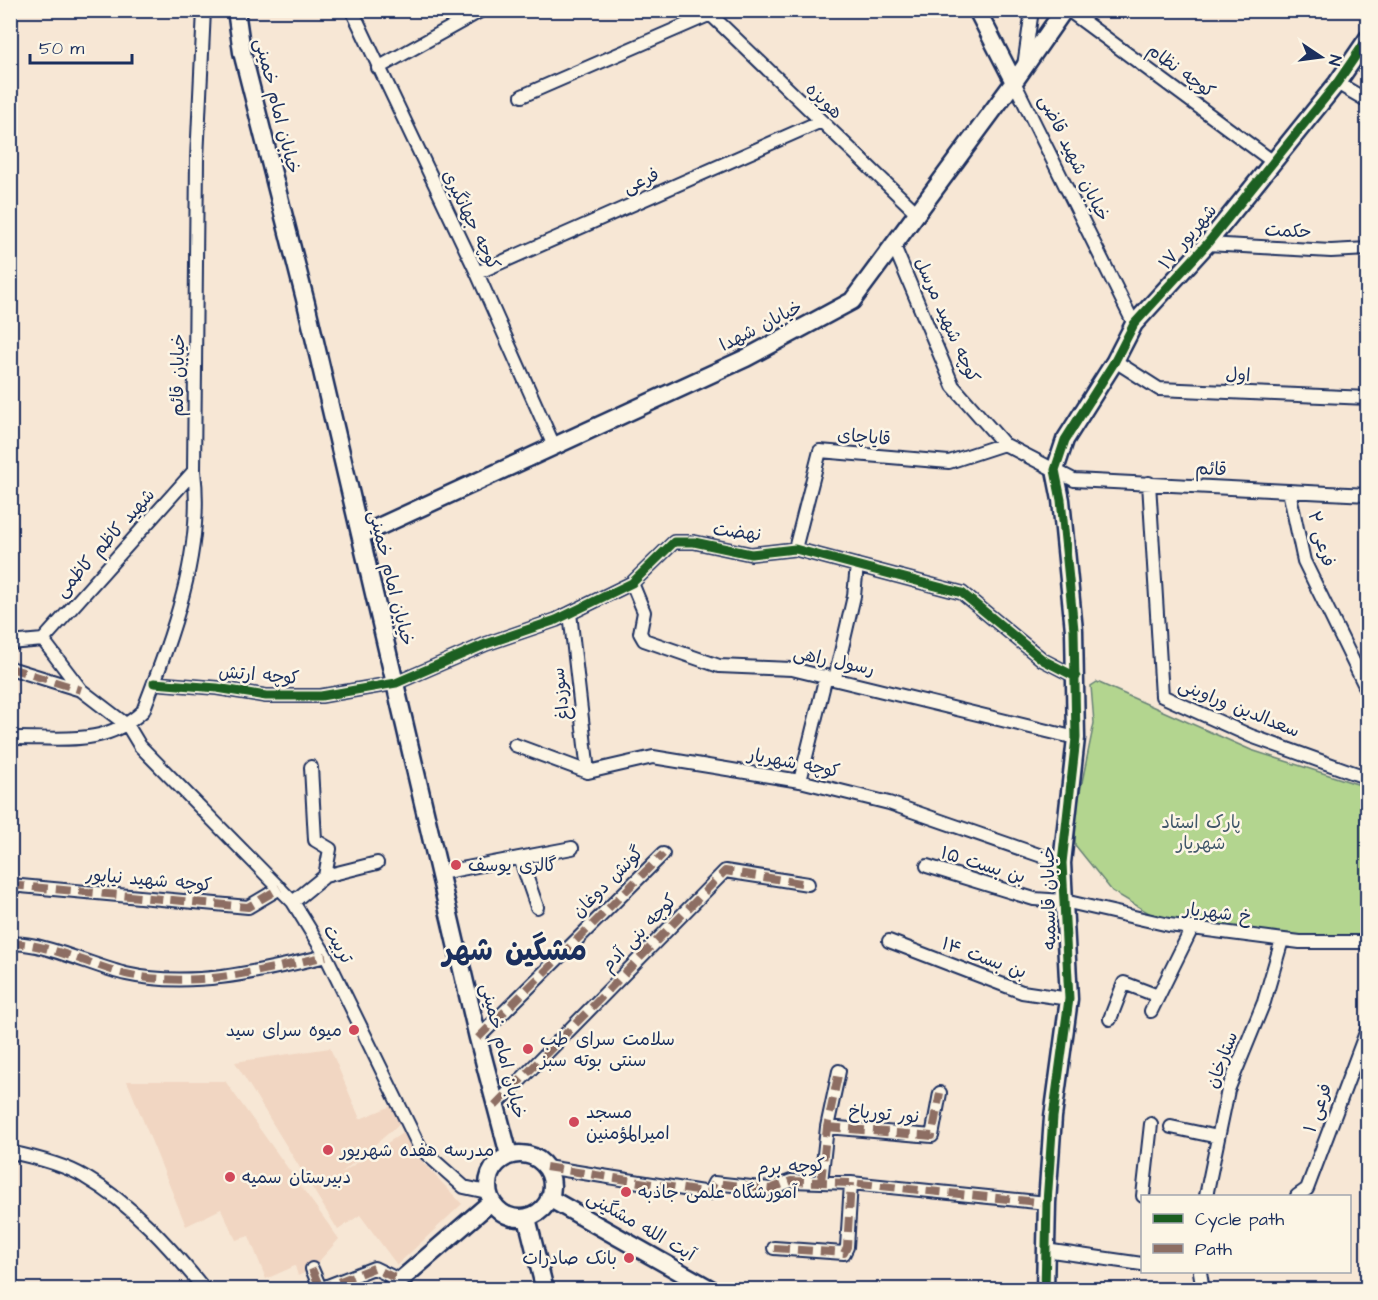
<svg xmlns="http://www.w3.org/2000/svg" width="1378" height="1300" font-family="'Architects Daughter','Playpen Sans Arabic',sans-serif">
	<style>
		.built { fill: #f1d6c2 }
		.green { fill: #b3d58f; stroke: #678276; stroke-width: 1.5 }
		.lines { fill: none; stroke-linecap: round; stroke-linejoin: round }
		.street-casing { stroke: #1b2f5e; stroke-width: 16 }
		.secondary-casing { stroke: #1b2f5e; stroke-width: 21 }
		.street { stroke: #fcf5e5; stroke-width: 12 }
		.secondary { stroke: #fcf5e5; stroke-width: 16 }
		.quiet { stroke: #8d6e63; stroke-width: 8; stroke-dasharray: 15 8; stroke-linecap: butt }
		.cycleway-casing { stroke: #fcf5e5; stroke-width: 13 }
		.cycleway { stroke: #1b5e20; stroke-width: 9 }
		.poi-dot { fill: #d1495b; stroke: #fcf5e5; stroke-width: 2 }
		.labels { text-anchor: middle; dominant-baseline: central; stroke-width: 5; stroke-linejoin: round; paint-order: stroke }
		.street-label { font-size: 18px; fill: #1b2f5e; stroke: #fcf5e5 }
		.park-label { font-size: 18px; fill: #41586a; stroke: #fcf5e5 }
		.poi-label { font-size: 18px; fill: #1b2f5e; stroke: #fcf5e5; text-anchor: start }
		.town-label { font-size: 30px; font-weight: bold; fill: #1b2f5e; stroke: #fcf5e5 }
	</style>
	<rect width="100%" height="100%" fill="#f7e7d5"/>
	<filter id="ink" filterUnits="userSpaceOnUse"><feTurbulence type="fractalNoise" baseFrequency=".0167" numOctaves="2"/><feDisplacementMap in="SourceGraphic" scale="12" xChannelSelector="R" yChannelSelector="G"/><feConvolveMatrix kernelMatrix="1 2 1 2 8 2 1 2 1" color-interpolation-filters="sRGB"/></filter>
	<g filter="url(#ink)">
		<path class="built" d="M330 1048 360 1119 394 1105 403 1121 340 1174 404 1132 415 1154 462 1204 397 1265 360 1215 338 1230 235 1062Z
			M127 1081H225L339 1239 312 1269 298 1276 295 1266 266 1279 249 1236 236 1240 221 1209 186 1226Z"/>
		<path class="green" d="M1097 682 1251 750 1360 785 1367 790V942L1169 925 1112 891 1075 845 1076 812 1094 723 1091 686Z"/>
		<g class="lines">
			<g class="street-casing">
				<path id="street" d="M352 10 477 273 554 446
					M706 10 918 214
					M1068 10 1272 161
					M1024 66 1032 10
					M378 68 482 10
					M1014 82 1134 324
					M1337 83 1368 101
					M522 96 720 10
					M1207 244 1331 251 1368 249
					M894 246 953 386 1004 444 1074 480 1368 495
					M477 273 819 122
					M1115 361 1159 389 1368 398
					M1149 483 1162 696 1251 736 1368 778
					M1289 491 1304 561 1368 692
					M795 549 820 451 949 462 1004 444
					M632 583 644 612 640 633 644 640 719 666 792 669 1076 738
					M570 613 588 772
					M43 640 81 690 128 726 140 746 293 902 326 956 420 1148 464 1187 487 1192
					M43 640 194 471
					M10 643 43 640
					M10 668 81 690
					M835 678 854 596 857 565
					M154 683 217 688 266 696H321L396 683 486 644 556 620 632 583 674 542H694L751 554 795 549 962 593 1043 660 1076 677
					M10 738C60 737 104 748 143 711 172 636 204 552 194 471L197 159 204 10
					M515 745 588 772 653 757 800 781 889 803 1062 863
					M311 767 315 840 330 849 325 876
					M800 781 826 676
					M520 858 537 907
					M927 866 1034 899 1064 901 1169 925 1300 942H1368
					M440 873 572 848
					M10 885 248 907 280 888
					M293 902 325 876 377 863
					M889 941 1022 992 1069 999
					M10 944C38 940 96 967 126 974 192 989 262 971 326 956
					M1151 1011 1192 928
					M1110 1019 1124 983 1158 996
					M478 1038 663 854
					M495 1106 725 871 808 884
					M827 1127 932 1136 940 1093
					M1171 1127 1218 1137
					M10 1152C34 1157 64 1164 85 1177 132 1204 170 1247 205 1290
					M546 1167 709 1193 714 1183 770 1189 791 1181 851 1183 1047 1203
					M821 1182 827 1127 839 1071
					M1143 1196 1151 1124
					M1206 1196 1228 1090 1264 1002 1282 940
					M1297 1196 1307 1189 1368 1027
					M774 1248 844 1253 847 1247 851 1183
					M1045 1250 1142 1264
					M312 1269 321 1290
					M1200 1272 1203 1290
					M317 1290 374 1268 401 1281"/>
			</g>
			<g class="secondary-casing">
				<path id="secondary" d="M236 10 242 52 306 303 478 1038 509 1155
					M977 10 1014 82
					M361 535 746 358 852 301 1014 82 1064 10
					M488 1186a32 32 0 1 1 64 0a32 32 0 1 1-64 0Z
					M549 1198 712 1290
					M527 1218 545 1290
					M389 1290 491 1202
					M1045 1290 1047 1203 1053 1117 1069 999 1062 863 1076 738 1074 630 1061 500 1055 470 1065 440 1115 361 1134 324 1207 244 1337 83 1368 38"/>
			</g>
			<use href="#street" class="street"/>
			<use href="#secondary" class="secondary"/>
			<path class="quiet" d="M10 668 81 690
				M10 885 248 907 280 888
				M10 944C38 940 96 967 126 974 192 989 262 971 326 956
				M478 1038 663 854
				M495 1106 725 871 808 884
				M827 1127 932 1136 940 1093
				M546 1167 709 1193 714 1183 770 1189 791 1181 851 1183 1047 1203
				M821 1182 827 1127 839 1071
				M774 1248 844 1253 847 1247 851 1183
				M312 1269 321 1290
				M317 1290 374 1268 401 1281"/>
			<g class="cycleway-casing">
				<path id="cycleway" d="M154 683 217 688 266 696H321L396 683 486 644 556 620 632 583 674 542H694L751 554 795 549 962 593 1043 660 1076 677
					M1045 1290 1047 1203 1053 1117 1069 999 1062 863 1076 738 1074 630 1061 500 1055 470 1065 440 1115 361 1134 324 1207 244 1337 83 1368 38"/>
			</g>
			<use href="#cycleway" class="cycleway"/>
		</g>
	</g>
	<g class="poi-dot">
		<circle cx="456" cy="865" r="6"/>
		<circle cx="354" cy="1030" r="6"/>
		<circle cx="528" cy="1049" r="6"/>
		<circle cx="574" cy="1122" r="6"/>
		<circle cx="328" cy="1150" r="6"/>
		<circle cx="230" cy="1177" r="6"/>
		<circle cx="626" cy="1192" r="6"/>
		<circle cx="629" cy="1258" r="6"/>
	</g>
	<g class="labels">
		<g class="street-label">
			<text transform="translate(1181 71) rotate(36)">کوچه نظام</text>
			<text transform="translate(824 101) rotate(44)">هویزه</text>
			<text transform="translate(277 106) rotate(76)">خیابان امام خمینی</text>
			<text transform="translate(1074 158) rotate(64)">خیابان شهید قاضی</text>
			<text transform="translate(641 181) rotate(-24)">فرعی</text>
			<text transform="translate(471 220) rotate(64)">کوچه جهانگیری</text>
			<text transform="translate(1288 231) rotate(3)">حکمت</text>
			<text transform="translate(1188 237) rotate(-50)">۱۷ شهریور</text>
			<text transform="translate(947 320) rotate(66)">کوچه شهید مرسل</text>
			<text transform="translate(761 326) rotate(-27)">خیابان شهدا</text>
			<text transform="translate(178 375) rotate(-89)">خیابان قائم</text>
			<text transform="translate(1238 375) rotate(3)">اول</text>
			<text transform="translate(864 437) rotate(5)">قایاچای</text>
			<text transform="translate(1211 469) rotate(3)">قائم</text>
			<text transform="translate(737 532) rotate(7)">نهضت</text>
			<text transform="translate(1321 539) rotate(74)">فرعی ۲</text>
			<text transform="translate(105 543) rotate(-48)">شهید کاظم کاظمی</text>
			<text transform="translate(391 578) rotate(76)">خیابان امام خمینی</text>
			<text transform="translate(834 661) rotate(12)">رسول راهی</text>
			<text transform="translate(259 675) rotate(5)">کوچه ارتش</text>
			<text transform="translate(561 694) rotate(-97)">سوزداغ</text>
			<text transform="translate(1239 708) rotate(22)">سعدالدین وراوینی</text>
			<text transform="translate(794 763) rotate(11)">کوچه شهریار</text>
			<text transform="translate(983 865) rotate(17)">بن بست ۱۵</text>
			<text transform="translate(149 880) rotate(5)">کوچه شهید نیاپور</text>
			<text transform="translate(608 882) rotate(-45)">گونش دوغان</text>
			<text transform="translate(1049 898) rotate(-91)">خیابان قاسمیه</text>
			<text transform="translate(1217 913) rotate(7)">خ شهریار</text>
			<text transform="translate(639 933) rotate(-46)">کوچه بنی آدم</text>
			<text transform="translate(338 944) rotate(60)">تربیت</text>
			<text transform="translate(984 958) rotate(20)">بن بست ۱۴</text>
			<text transform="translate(503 1051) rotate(76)">خیابان امام خمینی</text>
			<text transform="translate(1222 1060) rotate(-69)">ستارخان</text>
			<text transform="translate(1318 1108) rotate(-70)">فرعی ۱</text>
			<text transform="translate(884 1114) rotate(5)">نور تورپاخ</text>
			<text transform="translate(791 1167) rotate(-3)">کوچه برم</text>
			<text transform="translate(641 1226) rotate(30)">آیت الله مشگینی</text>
		</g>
		<g class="park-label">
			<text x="1201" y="822">پارک استاد<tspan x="1201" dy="21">شهریار</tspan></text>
		</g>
		<g class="poi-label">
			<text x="468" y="865">گالری یوسف</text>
			<text x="342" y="1030" text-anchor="end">میوه سرای سید</text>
			<text x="540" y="1039">سلامت سرای طب<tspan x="540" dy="21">سنتی بوته سبز</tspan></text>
			<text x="586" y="1112">مسجد<tspan x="586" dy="21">امیرالمؤمنین</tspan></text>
			<text x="340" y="1150">مدرسه هفده شهریور</text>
			<text x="242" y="1177">دبیرستان سمیه</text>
			<text x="638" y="1192">آمورشگاه علمی جاذبه</text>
			<text x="617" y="1258" text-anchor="end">بانک صادرات</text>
		</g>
		<g class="town-label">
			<text x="515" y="951">مشگین شهر</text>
		</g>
	</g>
	<rect width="1378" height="1300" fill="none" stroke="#fcf5e5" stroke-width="36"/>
	<rect x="18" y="18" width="1342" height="1264" fill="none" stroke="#1b2f5e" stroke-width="2" filter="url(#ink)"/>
	<rect x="1141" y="1195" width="210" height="78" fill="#fcf5e5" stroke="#a2a6af" stroke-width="1.5"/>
	<rect x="1153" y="1214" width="30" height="9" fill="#1b5e20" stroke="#a2a6af" stroke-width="1.5"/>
	<text x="1195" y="1225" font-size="18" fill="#1b2f5e">Cycle path</text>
	<rect x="1153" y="1244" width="30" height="9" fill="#8d6e63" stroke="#a2a6af" stroke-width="1.5"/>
	<text x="1195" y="1255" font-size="18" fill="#1b2f5e">Path</text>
	<g transform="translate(1321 57) rotate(103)" stroke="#fcf5e5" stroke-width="4.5" paint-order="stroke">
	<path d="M0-4.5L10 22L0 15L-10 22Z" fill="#1b2f5e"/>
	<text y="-9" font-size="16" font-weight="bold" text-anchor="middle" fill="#1b2f5e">N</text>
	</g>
	<path d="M30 54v9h102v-9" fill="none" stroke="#1b2f5e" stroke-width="3"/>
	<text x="39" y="54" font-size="18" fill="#1b2f5e" stroke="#fcf5e5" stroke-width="4.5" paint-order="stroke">50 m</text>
</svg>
